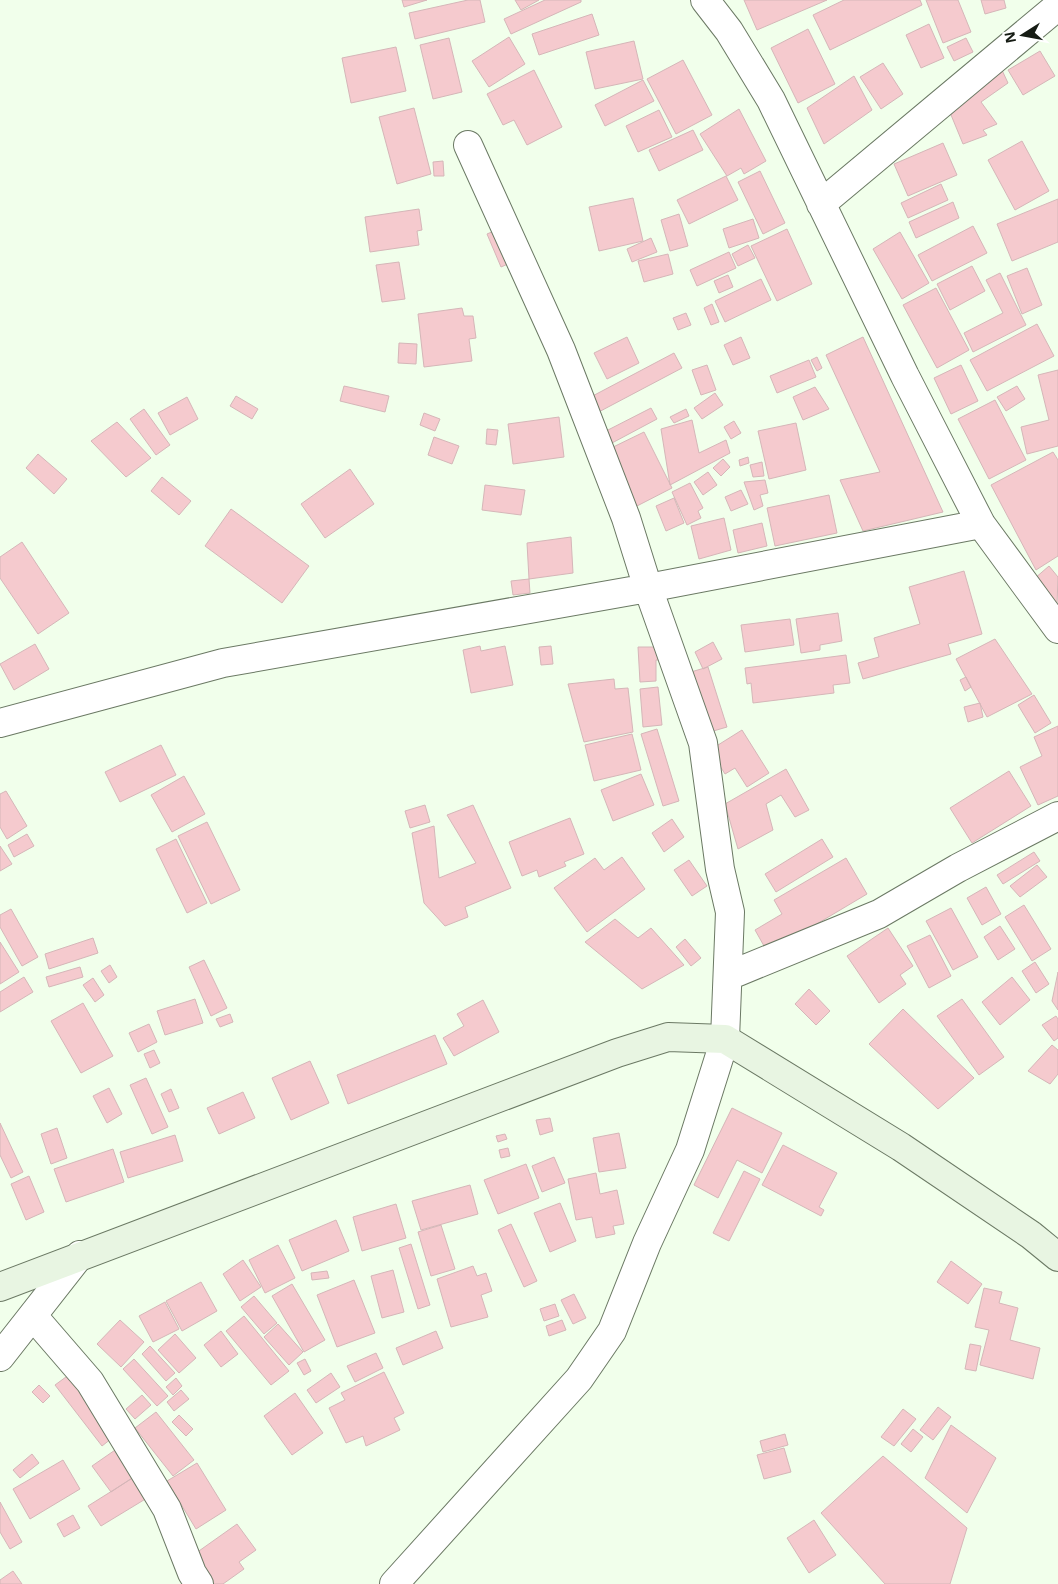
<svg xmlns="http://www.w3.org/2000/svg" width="1058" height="1584" font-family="'Noto Sans',sans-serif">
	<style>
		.building { fill: #f5cace; stroke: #d5b6b8 }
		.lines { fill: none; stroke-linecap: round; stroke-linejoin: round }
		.minor-casing { stroke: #6b7964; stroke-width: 30 }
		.tertiary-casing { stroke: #6b7964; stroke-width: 30 }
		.secondary-casing { stroke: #6b7964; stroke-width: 30 }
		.minor { stroke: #fff; stroke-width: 28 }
		.tertiary { stroke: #fff; stroke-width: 28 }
		.secondary { stroke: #e8f5e2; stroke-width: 28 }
	</style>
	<rect width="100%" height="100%" fill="#f1ffeb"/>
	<path class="building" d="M402 0H427L404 7Z
		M468 0H480L485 22 415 39 409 13Z
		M515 0H539L521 10Z
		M545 0H581V2L511 34 504 19Z
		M744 0H827L757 30Z
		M844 0H920L922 5 830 50 813 15Z
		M926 0H958L971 32 943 43Z
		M981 0H1004L1006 8 985 14Z
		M592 14 599 35 539 55 532 34Z
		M929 24 944 58 921 68 906 35Z
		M808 29 835 84 798 103 771 48Z
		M509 37 525 64 489 87 472 61Z
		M449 38 462 92 433 99 420 45Z
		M966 38 973 52 954 61 947 47Z
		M634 41 643 79 595 89 586 52Z
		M396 47 406 91 351 103 342 58Z
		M1040 51 1055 76 1023 95 1008 70Z
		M683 60 712 115 676 134 647 79Z
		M883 63 903 94 881 109 860 77Z
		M1001 68 1008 83 981 102 997 124 983 130 987 135 963 144 949 110Z
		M534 70 562 127 527 145 514 120 503 125 487 94Z
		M854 76 872 110 824 144 807 108Z
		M643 80 654 101 605 126 595 105Z
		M414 108 431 174 397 184 379 117Z
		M739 109 766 161 744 174 741 168 727 176 700 134Z
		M659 110 672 137 638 152 626 126Z
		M693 130 703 150 659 171 649 150Z
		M1022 141 1049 191 1015 210 988 160Z
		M943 143 957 175 908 196 894 164Z
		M443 161 444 176H434L433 162Z
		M760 171 785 223 763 234 738 182Z
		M726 176 738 200 689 224 677 200Z
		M941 184 948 200 908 218 901 203Z
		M633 198 643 241 599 251 589 207Z
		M1058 199V242L1012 261 997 224Z
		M953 202 959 218 916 238 909 222Z
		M419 209 422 230 417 231 419 245 370 252 365 217Z
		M679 214 688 246 670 251 661 220Z
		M753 219 759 238 729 248 723 229Z
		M973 226 987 253 932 281 918 255Z
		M501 228 515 261 501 267 487 234Z
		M787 229 812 284 777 301 751 246Z
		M900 232 929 283 902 299 873 249Z
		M651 238 657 252 632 262 627 249Z
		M748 245 755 258 738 266 732 254Z
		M729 252 736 268 697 286 690 270Z
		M668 254 673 274 644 282 638 261Z
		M399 262 405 299 382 302 376 265Z
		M972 266 985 291 950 310 937 284Z
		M1027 268 1042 305 1022 314 1007 276Z
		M1000 273 1026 325 973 352 964 333 1003 313 986 280Z
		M728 275 733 287 719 293 714 281Z
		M761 279 771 300 725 322 715 301Z
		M936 288 969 350 937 368 903 305Z
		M712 304 719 322 711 325 704 308Z
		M462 308 464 316H473L476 338 469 339 472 361 424 367 418 314Z
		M686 313 691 325 678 330 673 318Z
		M1037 324 1054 356 987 391 970 360Z
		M627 337 639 363 607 379 594 353Z
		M741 337 750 358 733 365 724 345Z
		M863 337 943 512 863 531 840 480 880 472 826 355Z
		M399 343 417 344 416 364 398 363Z
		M674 353 682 368 593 415 585 400Z
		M817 357 822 368 817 371 811 360Z
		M809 360 816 377 777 393 770 376Z
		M707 365 716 390 701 395 692 370Z
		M961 365 978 401 951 414 934 378Z
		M1058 370V446L1027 454 1021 427 1049 420 1038 375Z
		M344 386 389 396 385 412 340 401Z
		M1017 386 1025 399 1006 411 997 397Z
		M815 387 829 409 803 420 793 397Z
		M715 393 723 405 702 419 694 408Z
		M236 396 258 409 252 419 230 406Z
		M187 397 198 419 170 435 158 413Z
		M995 400 1026 460 989 479 958 419Z
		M651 408 657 419 612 443 606 431Z
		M144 409 170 445 156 455 130 419Z
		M686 409 689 416 674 423 670 417Z
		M424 413 440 419 435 431 420 425Z
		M559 417 564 457 513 464 508 424Z
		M692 420 699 453 726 440 730 453 670 485 661 429Z
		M734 421 741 433 731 439 724 427Z
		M117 422 151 458 126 477 91 441Z
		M796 423 806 470 769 479 758 431Z
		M487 429 498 430 496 445 486 444Z
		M644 432 672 488 635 507 607 450Z
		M434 437 459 446 452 464 428 455Z
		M1053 452 1058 460V556L1036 570 991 485Z
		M38 454 67 479 54 494 26 468Z
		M748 457 749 463 740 466 739 460Z
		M723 459 730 467 721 476 713 468Z
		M762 462 764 476 753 477 750 465Z
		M350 469 374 504 325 538 301 504Z
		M708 472 717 485 703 495 694 482Z
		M162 477 191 501 179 515 151 491Z
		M765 480 768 493 760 495 763 506 754 510 744 482Z
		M690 483 703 508 698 511 701 518 687 525 672 492Z
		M485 485 525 490 521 515 482 510Z
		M741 490 748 504 731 511 725 497Z
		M829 495 837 533 775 546 767 508Z
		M674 498 684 523 666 531 656 506Z
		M231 509 309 566 282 603 205 546Z
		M724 518 731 550 699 559 691 526Z
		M762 523 767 546 738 553 733 530Z
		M571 537 573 573 529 579 527 543Z
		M22 542 69 613 38 634 0 578V557Z
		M1049 566 1058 577 1057 605 1034 579Z
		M964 571 982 634 948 644 951 654 863 679 858 663 879 657 874 638 920 624 909 587Z
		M529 579 530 593 513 595 511 581Z
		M838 613 842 641 820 645V650L801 653 796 619Z
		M790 619 794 645 745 652 741 625Z
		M995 639 1032 694 987 717 956 659Z
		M713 642 722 659 703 669 695 652Z
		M35 644 49 669 14 690 0 664Z
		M480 646 481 651 505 646 513 685 471 693 463 650Z
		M551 646 553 664 541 665 539 647Z
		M638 647H661L662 660H656V681L640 682Z
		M846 655 850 683 833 685 834 693 753 703 751 683 747 684 745 668Z
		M708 667 727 727 703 734 684 674Z
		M966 677 971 687 965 691 960 680Z
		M614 679 615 689 628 688 633 732 584 742 568 684Z
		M658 687 662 725 643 727 640 689Z
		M1034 695 1051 723 1035 733 1018 705Z
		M980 703 983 717 968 722 964 707Z
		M1058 726V796L1038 805 1020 767 1042 756 1034 737Z
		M657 729 679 801 663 806 641 734Z
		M742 730 769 773 747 787 735 768 725 774 710 750Z
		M632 734 641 770 594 781 585 745Z
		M161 745 176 775 120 802 105 772Z
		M786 769 809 810 795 817 781 795 766 804 773 830 738 849 725 804Z
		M1009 771 1031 806 972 843 950 808Z
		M641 774 654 805 613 821 601 790Z
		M184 776 205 814 172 832 151 795Z
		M6 791 27 826 7 839 0 827V794Z
		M425 805 430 822 410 828 405 811Z
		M473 805 511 888 465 907 468 917 445 926 424 903 412 833 434 826 439 878 476 863 447 815Z
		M570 818 584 854 564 862 566 866 539 877 537 870 522 876 509 842Z
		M672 819 684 837 664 852 652 833Z
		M207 822 240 890 211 904 178 836Z
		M27 834 34 846 14 857 8 845Z
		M176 839 207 903 187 913 156 849Z
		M822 839 833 857 776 892 765 874Z
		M0 846 12 864 0 871Z
		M1034 852 1040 861 1003 884 997 875Z
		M622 857 645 889 587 932 554 888 595 858 604 870Z
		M846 858 867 894 768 953 755 930 782 914 774 900Z
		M689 860 707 886 692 896 674 870Z
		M1037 865 1047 877 1020 897 1010 886Z
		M986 887 1001 914 982 925 967 898Z
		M1024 905 1051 949 1032 961 1005 917Z
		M951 908 978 957 953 970 926 921Z
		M11 909 38 957 22 966 0 927V915Z
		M615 919 638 938 651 928 684 965 642 989 585 942Z
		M1000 926 1015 949 998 960 984 937Z
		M888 928 913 966 900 975 906 984 879 1003 847 956Z
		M930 935 951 976 929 988 907 946Z
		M93 938 98 953 49 969 45 954Z
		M685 939 701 958 691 966 676 947Z
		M0 942 19 972 0 984Z
		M204 960 227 1008 211 1016 189 967Z
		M1035 962 1049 984 1036 993 1022 971Z
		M110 965 117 977 109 983 101 971Z
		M80 967 83 977 49 987 46 977Z
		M1058 972V1010L1052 1001Z
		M24 977 33 992 0 1012V992Z
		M1012 977 1030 1000 1000 1025 982 1002Z
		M93 978 104 995 95 1002 83 985Z
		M809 989 830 1011 816 1025 795 1004Z
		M195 999 203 1023 165 1035 157 1011Z
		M962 999 1004 1057 979 1075 937 1016Z
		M483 1000 499 1032 454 1056 443 1038 464 1026 457 1014Z
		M83 1003 113 1056 81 1073 51 1021Z
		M903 1009 974 1078 938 1109 869 1044Z
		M230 1014 233 1022 220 1027 216 1019Z
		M1056 1016 1058 1019V1038L1054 1041 1042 1025Z
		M149 1024 157 1042 138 1052 129 1033Z
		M435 1035 447 1064 348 1104 337 1075Z
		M1052 1045 1058 1050V1074L1050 1084 1028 1071Z
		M154 1050 160 1063 150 1068 144 1054Z
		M310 1061 329 1103 291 1120 272 1078Z
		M146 1078 168 1127 152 1134 130 1085Z
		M109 1088 122 1114 107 1123 93 1096Z
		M171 1089 179 1108 169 1112 161 1094Z
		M243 1092 255 1118 219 1134 207 1108Z
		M732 1108 782 1133 762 1173 737 1160 718 1198 694 1185Z
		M550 1118 553 1131 540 1135 536 1120Z
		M0 1123 23 1172 11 1178 0 1155Z
		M57 1128 67 1158 51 1164 41 1134Z
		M619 1133 626 1168 599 1172 593 1138Z
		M505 1134 507 1139 498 1142 496 1136Z
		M175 1135 183 1161 128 1178 120 1152Z
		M783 1145 837 1173 819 1207 824 1210 821 1216 762 1185Z
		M508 1148 510 1156 501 1158 499 1150Z
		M113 1149 124 1182 66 1202 54 1169Z
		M554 1157 565 1183 542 1192 532 1166Z
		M526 1164 539 1198 498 1214 484 1180Z
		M744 1171 760 1179 729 1241 713 1233Z
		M596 1173 600 1194 617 1190 624 1224 613 1226 615 1234 596 1238 592 1217 576 1220 568 1179Z
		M29 1176 44 1212 26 1220 11 1184Z
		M470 1185 478 1214 421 1230 412 1201Z
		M560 1203 576 1241 550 1252 534 1213Z
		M396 1204 406 1238 362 1251 353 1217Z
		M336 1220 349 1251 302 1271 289 1240Z
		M511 1224 537 1281 524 1287 498 1230Z
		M441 1225 455 1269 431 1276 418 1232Z
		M411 1244 430 1305 418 1309 399 1248Z
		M278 1245 295 1278 265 1293 249 1260Z
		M243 1260 261 1287 240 1301 223 1274Z
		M951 1261 982 1284 968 1304 937 1282Z
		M473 1266 477 1276 486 1273 492 1291 481 1295 488 1317 451 1327 437 1279Z
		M393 1270 404 1312 382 1318 371 1276Z
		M327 1271 329 1278 312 1280 311 1273Z
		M354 1280 375 1333 337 1347 317 1295Z
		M201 1282 217 1311 182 1331 166 1301Z
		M292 1284 325 1340 304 1352 272 1296Z
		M984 1288 1002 1292 999 1303 1018 1308 1010 1340 1040 1348 1033 1379 980 1365 989 1330 975 1327Z
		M574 1294 586 1318 573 1324 561 1300Z
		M254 1296 277 1323 264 1334 241 1307Z
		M165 1302 179 1329 153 1342 139 1316Z
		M555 1304 559 1316 544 1321 540 1309Z
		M244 1316 289 1371 271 1385 226 1331Z
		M120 1320 144 1342 121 1367 97 1344Z
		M562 1320 566 1330 549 1336 546 1326Z
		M278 1324 303 1352 289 1365 264 1337Z
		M221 1331 238 1354 221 1367 204 1345Z
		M436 1331 443 1348 403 1365 396 1348Z
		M175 1334 196 1358 179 1373 158 1350Z
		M970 1344 981 1346 976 1371 965 1369Z
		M150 1346 175 1373 166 1381 142 1354Z
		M376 1353 383 1368 355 1382 347 1366Z
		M134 1359 168 1396 157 1406 123 1369Z
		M305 1359 311 1371 304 1375 297 1363Z
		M384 1372 404 1413 394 1418 400 1430 366 1446 363 1436 346 1443 329 1408 345 1400 341 1393Z
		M331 1373 340 1387 316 1403 307 1390Z
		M70 1374 116 1435 102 1446 55 1385Z
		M176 1378 182 1386 173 1395 166 1387Z
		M39 1385 50 1396 43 1403 32 1392Z
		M181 1390 189 1399 174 1411 167 1402Z
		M295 1393 323 1433 292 1455 264 1416Z
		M142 1395 151 1405 135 1419 126 1409Z
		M938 1407 951 1417 933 1440 920 1430Z
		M903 1409 916 1419 894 1446 881 1437Z
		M156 1412 194 1460 173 1476 135 1428Z
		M179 1415 193 1429 186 1436 172 1422Z
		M951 1425 996 1458 967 1513 925 1478Z
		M913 1429 923 1437 911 1452 901 1444Z
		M785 1434 788 1445 763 1452 760 1441Z
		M118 1448 138 1474 111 1492 92 1466Z
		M784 1448 791 1472 764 1479 757 1455Z
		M32 1454 39 1463 20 1478 13 1470Z
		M883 1456 967 1528 950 1584H885L821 1513Z
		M63 1460 80 1489 30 1519 13 1489Z
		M197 1463 226 1510 196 1529 167 1481Z
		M139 1474 152 1495 101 1526 88 1506Z
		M0 1502 22 1542 10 1549 0 1532Z
		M73 1515 80 1528 64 1537 57 1524Z
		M814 1520 836 1555 809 1573 787 1538Z
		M237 1524 256 1550 239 1562 244 1569 223 1584H209L189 1558Z
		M13 1571 22 1584H0V1580Z"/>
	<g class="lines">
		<g class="minor-casing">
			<path id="minor" d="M705 0 729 31 771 100 905 376 981 524 1058 629
				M821 204 1058 6
				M0 723 223 663 648 588 981 524
				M728 976 879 914 958 868 1058 816
				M33 1316 90 1382 167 1509 192 1573 199 1584
				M394 1584 579 1379 612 1331 647 1243 690 1150 725 1039 730 912 720 869 703 743 648 588 626 518 561 350 468 145"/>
		</g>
		<g class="tertiary-casing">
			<path id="tertiary" d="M0 1357 80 1255"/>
		</g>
		<g class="secondary-casing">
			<path id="secondary" d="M0 1287 617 1053 668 1037 725 1039 901 1147 1031 1235 1058 1257"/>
		</g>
		<use href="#minor" class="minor"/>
		<use href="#tertiary" class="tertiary"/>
		<use href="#secondary" class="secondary"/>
	</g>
	<g transform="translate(1023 35) rotate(259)" stroke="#ffffff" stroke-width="4" paint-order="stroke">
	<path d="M0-4L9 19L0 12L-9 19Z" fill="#161c14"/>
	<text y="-8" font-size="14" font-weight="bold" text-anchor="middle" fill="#161c14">N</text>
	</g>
</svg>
